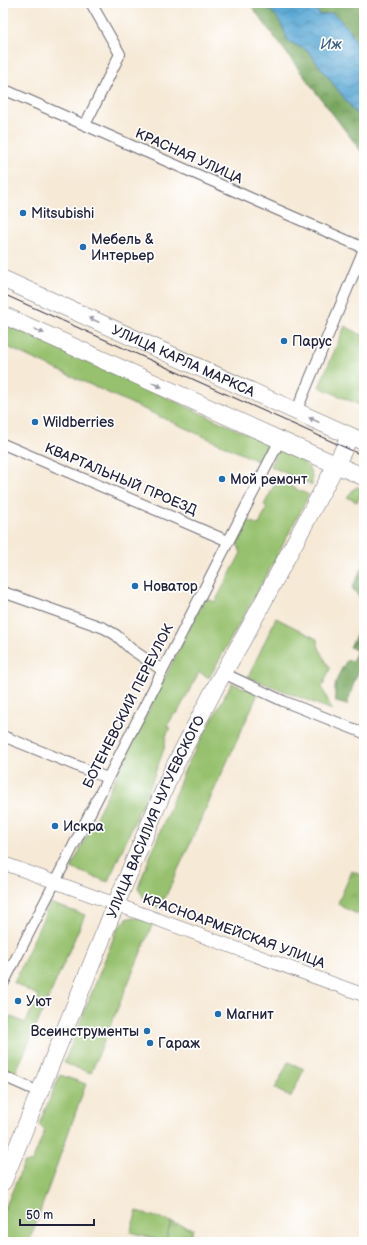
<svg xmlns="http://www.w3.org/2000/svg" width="367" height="1245" font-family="'Balsamiq Sans',sans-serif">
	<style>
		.green { fill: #97c16e; stroke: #5c7254 }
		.forest { fill: url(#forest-crowns); stroke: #4e644e }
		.park { fill: url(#park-tufts); stroke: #5c7254 }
		.water { fill: url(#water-waves); stroke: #3e6688 }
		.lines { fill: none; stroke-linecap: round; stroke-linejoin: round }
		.minor-casing { stroke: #6c6871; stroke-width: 12 }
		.tertiary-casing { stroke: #6c6871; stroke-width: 14 }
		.primary-casing { stroke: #6c6871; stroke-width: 18 }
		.minor { stroke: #fff; stroke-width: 10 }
		.tertiary { stroke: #fff; stroke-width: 13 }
		.primary { stroke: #fff; stroke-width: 17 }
		.tram { stroke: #22223b; stroke-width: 1 }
		.oneway { fill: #9c9ca7 }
		.poi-dot { fill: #1f6fb2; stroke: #fff; stroke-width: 1.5 }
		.labels { text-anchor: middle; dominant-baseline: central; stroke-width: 3.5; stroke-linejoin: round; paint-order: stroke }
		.street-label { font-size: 14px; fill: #22223b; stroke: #fff }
		.poi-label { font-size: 14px; fill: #22223b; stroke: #fff; text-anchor: start }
		.water-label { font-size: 15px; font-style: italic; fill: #3c5f80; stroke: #fff }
	</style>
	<defs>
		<pattern id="forest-crowns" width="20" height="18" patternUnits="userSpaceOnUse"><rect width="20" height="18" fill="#79a761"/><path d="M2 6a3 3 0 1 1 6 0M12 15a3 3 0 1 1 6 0" fill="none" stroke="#638851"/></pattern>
		<pattern id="park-tufts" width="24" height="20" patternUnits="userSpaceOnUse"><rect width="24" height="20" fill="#97c16e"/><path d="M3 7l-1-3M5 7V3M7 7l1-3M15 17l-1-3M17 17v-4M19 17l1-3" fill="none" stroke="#7b9c5c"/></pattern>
		<pattern id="water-waves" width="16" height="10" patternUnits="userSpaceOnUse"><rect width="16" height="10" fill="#5ba9d5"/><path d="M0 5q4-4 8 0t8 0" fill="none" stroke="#4b89ae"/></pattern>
	</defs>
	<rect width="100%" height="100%" fill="#fff"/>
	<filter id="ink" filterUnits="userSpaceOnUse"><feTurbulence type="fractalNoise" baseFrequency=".025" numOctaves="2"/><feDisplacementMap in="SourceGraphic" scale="8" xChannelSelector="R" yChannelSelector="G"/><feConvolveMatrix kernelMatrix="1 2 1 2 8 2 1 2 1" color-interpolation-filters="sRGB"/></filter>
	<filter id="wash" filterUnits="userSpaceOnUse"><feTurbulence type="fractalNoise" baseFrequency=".012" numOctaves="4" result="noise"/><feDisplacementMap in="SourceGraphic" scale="16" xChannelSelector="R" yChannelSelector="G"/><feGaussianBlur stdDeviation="0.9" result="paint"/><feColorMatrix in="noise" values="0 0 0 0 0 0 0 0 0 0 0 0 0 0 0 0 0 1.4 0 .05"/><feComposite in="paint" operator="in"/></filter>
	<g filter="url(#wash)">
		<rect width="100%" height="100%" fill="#f6e9d6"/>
		<path class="green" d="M3 323 273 446 264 464 3 345Z
			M345 326 364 336V407L319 387Z
			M278 450C295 458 315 462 312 485L270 466Z
			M277 480 309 495 270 569 209 678 199 672 177 714 175 713 167 726 170 728 166 736 164 749 151 784 108 882 71 868 175 657 205 598 215 602 241 553 235 537 244 519 259 525 267 507 264 505Z
			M357 487 364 489 357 502 347 497 354 489Z
			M276 618 317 639 319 648 330 669 322 687 332 710 248 677Z
			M232 683 258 694 160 909 144 899 138 887 186 767Z
			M50 903 85 915 15 1074 3 1069V1013L25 1023 39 996 14 983Z
			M128 918H140L153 923 91 1073 64 1063 117 929Z
			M288 1062 304 1069 291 1097 275 1089Z
			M60 1075 86 1084 29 1242H3V1213L24 1163 32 1162 45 1130 39 1124Z
			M137 1211 171 1222 165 1242 130 1232Z"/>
		<path class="forest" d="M249 3C253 3 258 2 262 3 276 7 284 29 288 41L308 51 364 124V155L315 91Z
			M311 3H364V58L349 29 333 13 320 15Z
			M364 565V603L352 588Z
			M364 620V662L355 679 347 705 336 702C332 684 338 675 347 660L352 661 357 651 350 647Z"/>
		<path class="park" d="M352 871 364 876V917L342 907 338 903Z
			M171 1222 193 1229 189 1242H165Z"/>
		<path class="water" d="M262 3H311L320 15 333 13 349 29 364 58V124L308 51 288 41C282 23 277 14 262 3Z"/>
	</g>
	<g filter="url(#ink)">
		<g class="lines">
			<g class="minor-casing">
				<path id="minor" d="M3 89 364 248
					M85 125 120 54 91 3
					M296 412 364 249
					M3 444 228 541
					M3 592 104 628 116 635 131 649 162 670
					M223 673 283 701 364 733
					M3 736 107 778
					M3 984 280 440
					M3 1076 39 1092"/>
			</g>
			<g class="tertiary-casing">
				<path id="tertiary" d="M3 863 364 995"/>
			</g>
			<g class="primary-casing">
				<g id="primary">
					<path id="s1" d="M3 279 364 442"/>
					<path d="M3 315 280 440 364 477"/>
					<path id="s2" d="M3 1182 116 904 171 773 217 684 247 632 336 465 350 436"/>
				</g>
			</g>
			<use href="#minor" class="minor"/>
			<use href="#tertiary" class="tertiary"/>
			<use href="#primary" class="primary"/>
			<path class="tram" d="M3 294 364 456"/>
		</g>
		<defs><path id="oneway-solid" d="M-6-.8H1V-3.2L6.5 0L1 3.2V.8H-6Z"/></defs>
		<g class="oneway">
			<use href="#oneway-solid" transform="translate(94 320) rotate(-156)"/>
			<use href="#oneway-solid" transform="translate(39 331) rotate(24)"/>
			<use href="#oneway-solid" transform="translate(157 385) rotate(24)"/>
			<use href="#oneway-solid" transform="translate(314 420) rotate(-156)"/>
		</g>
	</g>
	<g class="poi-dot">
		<circle cx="23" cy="213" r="4"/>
		<circle cx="83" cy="247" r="4"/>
		<circle cx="284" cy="341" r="4"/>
		<circle cx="35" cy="422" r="4"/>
		<circle cx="222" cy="479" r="4"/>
		<circle cx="135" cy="586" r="4"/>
		<circle cx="55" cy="826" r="4"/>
		<circle cx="18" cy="1001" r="4"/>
		<circle cx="218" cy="1014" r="4"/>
		<circle cx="147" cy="1031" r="4"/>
		<circle cx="150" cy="1043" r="4"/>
	</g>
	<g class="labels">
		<g class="street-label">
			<text transform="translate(189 156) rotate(24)">КРАСНАЯ УЛИЦА</text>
			<text stroke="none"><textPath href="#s1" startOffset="198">УЛИЦА КАРЛА МАРКСА</textPath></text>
			<text transform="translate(121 479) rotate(23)">КВАРТАЛЬНЫЙ ПРОЕЗД</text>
			<text transform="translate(128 706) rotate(-63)">БОТЕНЕВСКИЙ ПЕРЕУЛОК</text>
			<text stroke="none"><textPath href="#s2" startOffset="396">УЛИЦА ВАСИЛИЯ ЧУГУЕВСКОГО</textPath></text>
			<text transform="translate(234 931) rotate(20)">КРАСНОАРМЕЙСКАЯ УЛИЦА</text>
		</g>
		<g class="poi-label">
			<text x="31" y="213">Mitsubishi</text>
			<text x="91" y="239">Мебель &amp;<tspan x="91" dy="16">Интерьер</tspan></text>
			<text x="292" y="341">Парус</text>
			<text x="43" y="422">Wildberries</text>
			<text x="230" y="479">Мой ремонт</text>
			<text x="143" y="586">Новатор</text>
			<text x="63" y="826">Искра</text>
			<text x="26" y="1001">Уют</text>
			<text x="226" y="1014">Магнит</text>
			<text x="139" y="1031" text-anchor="end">Всеинструменты</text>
			<text x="158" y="1043">Гараж</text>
		</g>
		<g class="water-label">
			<text x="331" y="44">Иж</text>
		</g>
	</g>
	<rect width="367" height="1245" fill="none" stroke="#fff" stroke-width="16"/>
	<path d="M20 1219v6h74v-6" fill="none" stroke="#22223b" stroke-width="2"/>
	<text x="26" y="1219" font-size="12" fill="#22223b" stroke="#ffffff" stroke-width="3" paint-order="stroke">50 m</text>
</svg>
